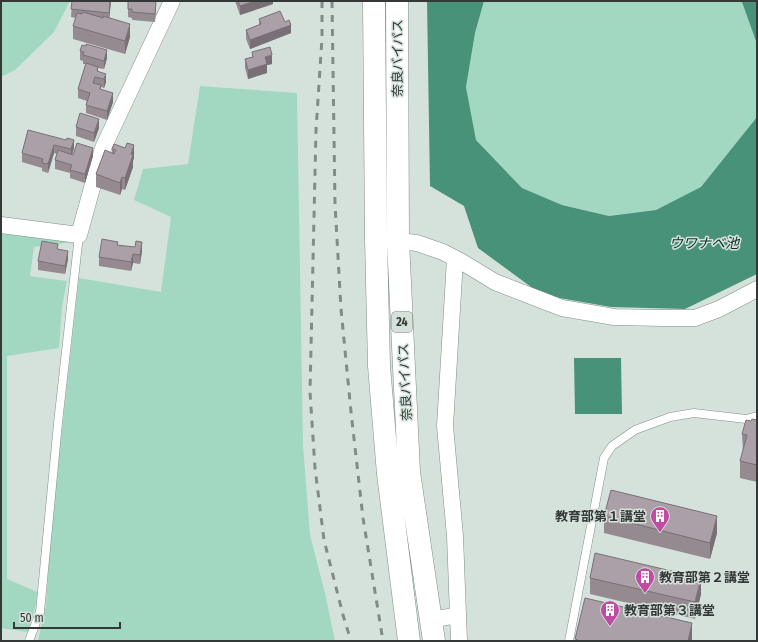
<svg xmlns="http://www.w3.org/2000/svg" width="758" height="642" font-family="'Fira Sans Condensed','Noto Sans JP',sans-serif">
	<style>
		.green { fill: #a2d8c2 }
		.water { fill: #489279 }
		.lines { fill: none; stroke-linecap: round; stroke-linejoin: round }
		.service-casing { stroke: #808d88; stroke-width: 9 }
		.minor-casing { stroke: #808d88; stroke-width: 17 }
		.trunk-casing { stroke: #808d88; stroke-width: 23 }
		.service { stroke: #fff; stroke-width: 8 }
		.minor { stroke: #fff; stroke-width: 16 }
		.trunk { stroke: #fff; stroke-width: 22 }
		.rail { stroke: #828b87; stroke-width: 3; stroke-dasharray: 7 7; stroke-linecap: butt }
		.wall { fill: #948a90 }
		.shaded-wall { fill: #787076 }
		.building { fill: #aca0a8; stroke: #787076 }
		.labels { text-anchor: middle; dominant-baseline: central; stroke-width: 3; stroke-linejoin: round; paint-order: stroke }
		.shield { fill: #d5e2dc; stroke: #646c68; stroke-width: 1 }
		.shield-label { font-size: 12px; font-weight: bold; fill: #343937 }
		.street-label { font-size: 13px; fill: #343937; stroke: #d5e2dc }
		.poi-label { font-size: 13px; font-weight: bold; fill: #343937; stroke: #d5e2dc; text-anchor: start }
		.water-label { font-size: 14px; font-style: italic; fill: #0e3126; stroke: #d5e2dc }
	</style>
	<rect width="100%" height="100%" fill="#d5e2dc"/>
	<path class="green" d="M1 1H70L54 32 15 70 1 77Z
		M484 1H742L757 44V117L701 188 656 210 609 216 562 205 522 188 476 140 466 87 475 33Z
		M200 86 297 93 303 445 310 535 325 593 335 641H38L46 605 52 520 79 278 161 292 171 217 134 200 143 169 188 164Z
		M1 230 73 242 34 247 30 276 67 281 62 307 59 348 7 356V579L37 592 36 605 28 632 1 628Z"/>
	<path class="water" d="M427 1H484L475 33 466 87 476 140 522 188 562 205 609 216 656 210 701 187 757 117V274L685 309 611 307 542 295 478 248 464 206 430 186Z
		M742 1H757V44L742 2Z
		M574 358H621L622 414H575Z"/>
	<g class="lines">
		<g class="service-casing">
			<path id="service" d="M29 641 40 612 58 423 79 235
				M569 641 604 458 612 446 635 430 670 417 694 413 746 419 757 416"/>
		</g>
		<g class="minor-casing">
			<path id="minor" d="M1 225 79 235 103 148 172 1
				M388 240 417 243 443 252 462 262 495 282 562 308 614 317 662 318H695L719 309 757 289
				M455 259 445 426 455 536 459 641
				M431 620 458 615"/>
		</g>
		<g class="trunk-casing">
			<path id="trunk" d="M374 1 376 239 379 366 388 474 409 641
				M397 1 398 241 409 472 434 641"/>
		</g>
		<use href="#service" class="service"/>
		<use href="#minor" class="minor"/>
		<use href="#trunk" class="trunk"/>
		<path class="rail" d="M322 1V38L316 130 310 392 315 468 324 540 343 615 351 641
			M332 1 335 204 341 309 351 412 363 518 383 641"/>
	</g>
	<path class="wall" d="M72 1H111L109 18 130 37 125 54 73 39V26L76 18 71 17Z
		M156 1 155 22 132 20V18L128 17V9Z
		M235 1H273V4L240 15Z
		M259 19 285 22 291 33 250 49 246 39V30L259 25Z
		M80 51 107 58 104 69 98 68V71L106 82 104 88 101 87V89L113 102 107 120 86 113V105L87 101 78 98V89L86 64H83V61L80 60Z
		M252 52 272 64 267 65V73L248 79 245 68V59L252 57Z
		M76 127 99 128 94 142 76 136Z
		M28 130 74 148 72 155 93 156 85 183 70 178V173L55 169V160L57 154 54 153 48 173 42 171V168L22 162V153Z
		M112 149 134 158 133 161V167L125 190 122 189 120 195 96 187V174L112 153Z
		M118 245 142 251 140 264 133 263 131 271 99 266V257Z
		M58 249 68 259 65 274 38 270V261Z
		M757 420V482L740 478V461L743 451 742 434 751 421Z
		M604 516 717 533 710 559 604 533Z
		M590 578 701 594 695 619 590 594Z"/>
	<path class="shaded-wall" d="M110 1H111L109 22V13Z
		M156 1V5L155 22V14Z
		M255 1H273V4L240 15V6Z
		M130 24V37L125 54V41Z
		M291 25V33L250 49V40Z
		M107 50V58L104 69V61Z
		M272 55V64L267 65V73L248 79V70L265 57Z
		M106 74V82L104 88V79Z
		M113 93V102L107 120V111Z
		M99 119V128L94 142V133Z
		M74 140V148L71 158V149Z
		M54 145V153L48 173V164Z
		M134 145V158L133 161V167L125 190V178Z
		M93 148V156L85 183V174Z
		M122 177V189L120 195V183Z
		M142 242V251L140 264V255Z
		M68 251V259L65 274V266Z
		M133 254V263L131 271V262Z
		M717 516V533L710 559V543Z
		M701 578V594L695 619V602Z
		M692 623V641H688Z"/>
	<path class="building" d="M72 1H110L109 13 71 9Z
		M128 1H156L155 14 132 12V9H128Z
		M238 1H255L240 6Z
		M280 11 285 22 289 20 291 25 250 40 246 30 261 24 259 19Z
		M83 12 103 18V16L130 24 125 41 73 26 77 13 82 14Z
		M86 44 107 50 104 61 83 55 84 52 80 51 82 45 86 46Z
		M270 47 272 55 265 57 267 64 248 70 245 59 253 57 252 52Z
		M86 63 98 67 97 71 106 74 104 79 95 77 93 83 101 85 100 89 113 93 107 111 86 105 90 93 78 89Z
		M80 113 99 119 94 133 76 127Z
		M28 130 66 140 67 138 74 140 71 149 54 145 48 164 42 163 43 159 22 153Z
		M77 143 93 148 85 174 70 170 72 165 55 160 58 150 73 155Z
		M127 143 134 145 131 154 133 155 125 178 122 177 120 183 96 174 105 150 114 154 116 150 112 149 114 144 125 148Z
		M102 239 118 242 117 245 135 247 136 241 142 242 140 255 133 254 131 262 99 257Z
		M42 241 58 244 57 249 68 251 65 266 38 261Z
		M752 419 757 420V465L740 461 747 435 742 434 746 420 751 421Z
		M611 490 717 516 710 543 604 516Z
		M595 553 701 578 695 602 590 578Z
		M585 598 692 623 688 641H578V640L575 639Z"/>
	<defs>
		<g id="building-pin" transform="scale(1)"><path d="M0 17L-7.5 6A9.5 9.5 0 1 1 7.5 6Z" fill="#bf4ba3" stroke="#d5e2dc"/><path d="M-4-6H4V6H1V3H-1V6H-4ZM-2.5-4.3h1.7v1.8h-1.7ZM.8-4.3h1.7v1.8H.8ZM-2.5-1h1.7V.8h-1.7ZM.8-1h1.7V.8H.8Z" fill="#fff"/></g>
	</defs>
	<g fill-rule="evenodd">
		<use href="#building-pin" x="660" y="516"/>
		<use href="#building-pin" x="645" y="577"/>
		<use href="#building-pin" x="610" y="610"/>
	</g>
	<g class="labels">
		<rect class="shield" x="392" y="312" width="20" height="20" rx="3"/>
		<g class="shield-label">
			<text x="402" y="322">24</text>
		</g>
		<g class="street-label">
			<text transform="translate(397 58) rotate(-90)">奈良バイパス</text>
			<text transform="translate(405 382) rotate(-93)">奈良バイパス</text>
		</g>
		<g class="poi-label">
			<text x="646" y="516" text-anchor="end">教育部第１講堂</text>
			<text x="659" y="577">教育部第２講堂</text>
			<text x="624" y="610">教育部第３講堂</text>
		</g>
		<g class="water-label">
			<text x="704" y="243">ウワナベ池</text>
		</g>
	</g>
	<rect width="758" height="642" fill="none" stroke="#343937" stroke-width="4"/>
	<path d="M14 622v6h106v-6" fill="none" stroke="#343937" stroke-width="2"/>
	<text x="20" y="622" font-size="12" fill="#343937" stroke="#d5e2dc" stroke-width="3" paint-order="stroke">50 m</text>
</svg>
